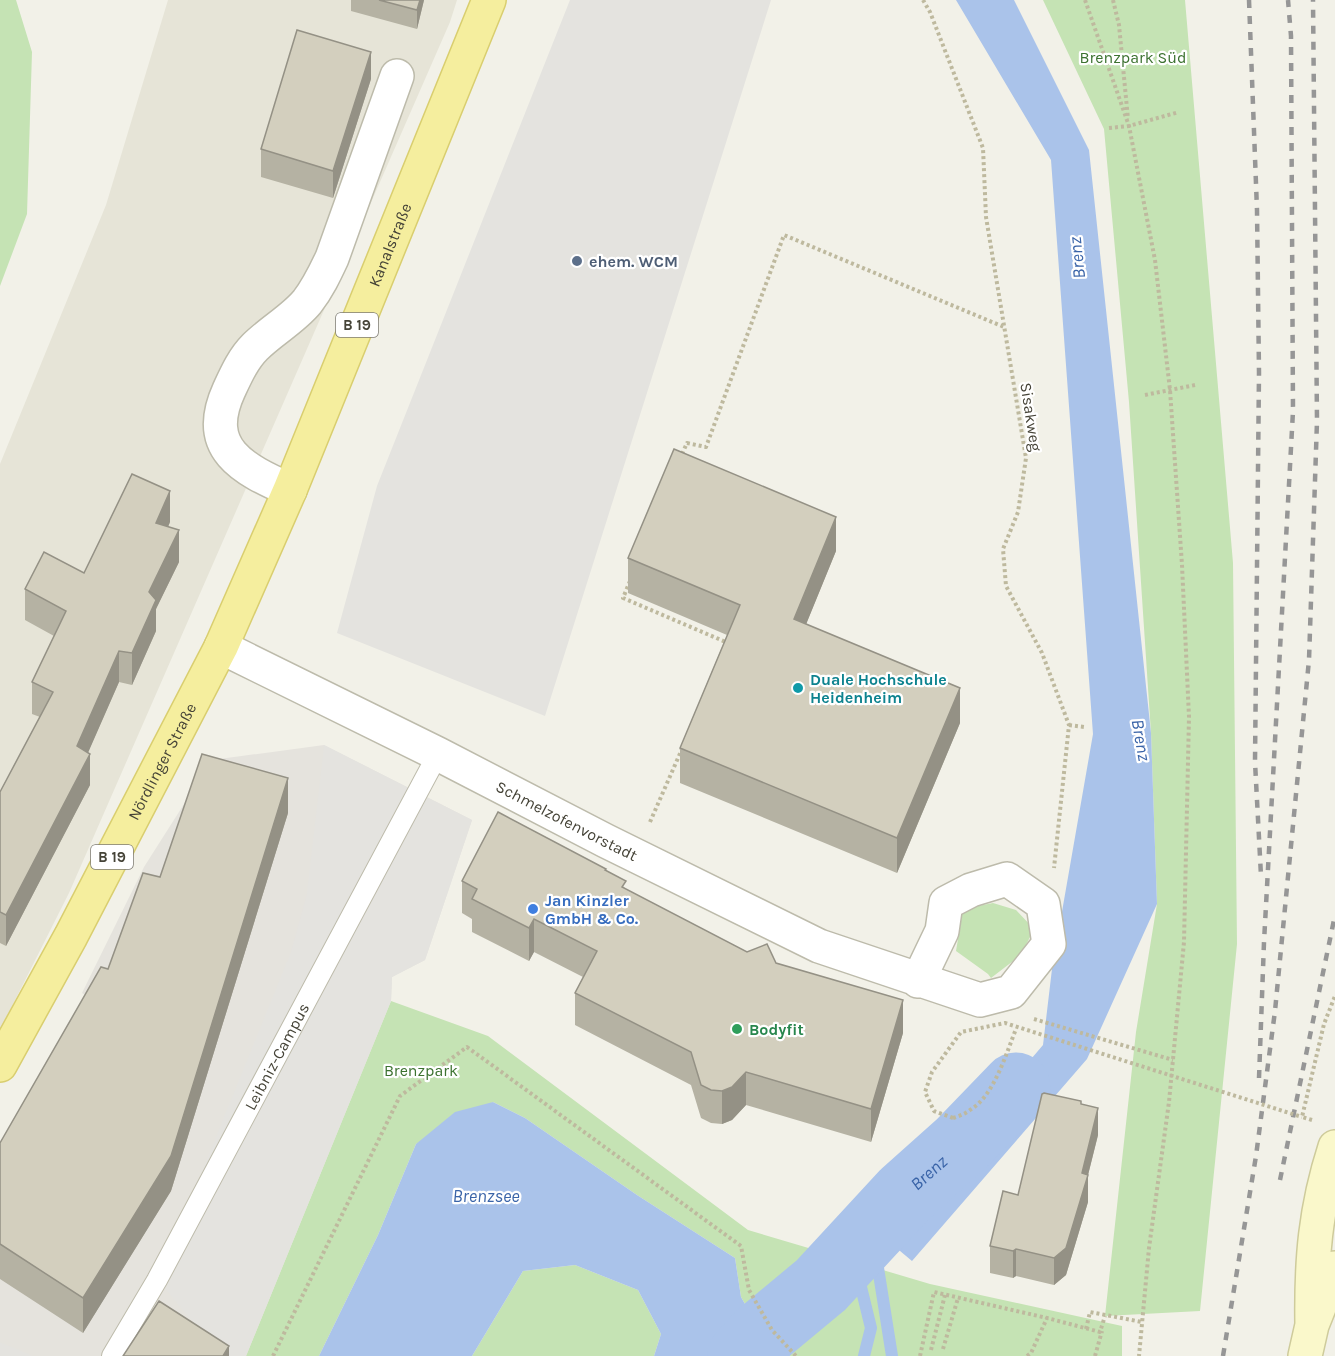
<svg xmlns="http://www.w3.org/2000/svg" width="1335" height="1356" font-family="Karla,sans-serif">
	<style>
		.residential { fill: #e6e4d7 }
		.industrial { fill: #e5e3dd }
		.green { fill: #c5e3b4 }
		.parking { fill: #e4e3df }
		.water { fill: #aac3ea }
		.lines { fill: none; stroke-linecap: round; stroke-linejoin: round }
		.stream { stroke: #aac3ea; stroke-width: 12 }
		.river { stroke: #aac3ea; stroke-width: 69 }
		.lane-casing { stroke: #bdbbab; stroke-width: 22 }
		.street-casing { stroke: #bdbbab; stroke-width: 36 }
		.secondary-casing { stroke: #cecb9b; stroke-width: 36 }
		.primary-casing { stroke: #d9ce6f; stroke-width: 36 }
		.path { stroke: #beb99e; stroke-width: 4; stroke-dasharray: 3 3; stroke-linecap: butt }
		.lane { stroke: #fff; stroke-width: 20 }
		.street { stroke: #fff; stroke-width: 33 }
		.secondary { stroke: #faf8cb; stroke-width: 33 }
		.primary { stroke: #f5ee9e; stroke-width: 33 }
		.rail { stroke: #969696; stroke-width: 4.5; stroke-dasharray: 8 8; stroke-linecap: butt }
		.path-bridge { stroke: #beb99e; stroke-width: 4; stroke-dasharray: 3 3; stroke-linecap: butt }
		.wall { fill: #b5b2a3 }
		.shaded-wall { fill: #949185 }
		.building { fill: #d3cfbe; stroke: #949185; stroke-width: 1.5 }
		.service-dot { fill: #5c6f8a; stroke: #fff; stroke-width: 2 }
		.culture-dot { fill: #0f9aa8; stroke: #fff; stroke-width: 2 }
		.shop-dot { fill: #3f7fe0; stroke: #fff; stroke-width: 2 }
		.leisure-dot { fill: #2e9e5b; stroke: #fff; stroke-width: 2 }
		.labels { text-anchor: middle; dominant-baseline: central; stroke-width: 4.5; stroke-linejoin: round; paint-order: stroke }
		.shield { fill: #fff; stroke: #7d7b73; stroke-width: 1.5 }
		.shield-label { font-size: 15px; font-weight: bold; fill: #454337 }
		.park-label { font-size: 16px; fill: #3c7230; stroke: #fff }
		.street-label { font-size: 16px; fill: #454337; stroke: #fff }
		.service-label { font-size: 16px; font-weight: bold; fill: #4e5e75; stroke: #fff; text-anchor: start }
		.culture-label { font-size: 16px; font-weight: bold; fill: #0d838f; stroke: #fff; text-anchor: start }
		.shop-label { font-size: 16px; font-weight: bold; fill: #366cbe; stroke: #fff; text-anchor: start }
		.leisure-label { font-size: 16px; font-weight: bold; fill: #27864d; stroke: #fff; text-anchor: start }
		.water-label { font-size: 18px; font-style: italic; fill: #3a64a8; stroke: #fff }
	</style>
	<rect width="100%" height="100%" fill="#f2f1e8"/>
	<path class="residential" d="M168 0H457L450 22 69 893 0 1030V464L106 205Z"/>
	<path class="industrial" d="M324 745 472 820 425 960 392 977 391 1001 246 1356H0V1170L93 1000 82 993 144 867 212 760Z"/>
	<path class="green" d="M0 0H16L32 52 27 214 0 286Z
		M1043 0H1185L1233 563 1237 944 1200 1311 1105 1316 1136 1032 1157 904 1151 733 1129 402 1104 129Z
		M993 903 1016 910 1034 929 1021 955 991 978 988 974 956 951 963 909Z
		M391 1001 488 1036 748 1230 930 1284 1122 1326V1356H782L762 1334 741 1297 735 1258 637 1195 525 1118 493 1102 416 1144 378 1235 319 1356H246Z
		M575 1265 638 1290 661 1334 654 1356H472L523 1271Z"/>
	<path class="parking" d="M570 0H771L545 716 337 633 377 486Z
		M324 745 472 820 425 960 392 977 391 1001 246 1356H221L158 1280 291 952 307 894Z
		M0 1342 33 1356H0Z"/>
	<path class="water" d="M956 0H1014L1089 150 1151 733 1157 904 1087 1059 912 1261 881 1235 1043 1045 1052 969 1093 734 1051 160Z
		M493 1102 525 1118 637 1195 735 1258 741 1297 762 1334 782 1356H654L661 1334 638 1290 575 1265 523 1271 472 1356H319L378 1235 416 1144 455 1112Z"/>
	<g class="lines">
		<path class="stream" d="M872 1230 892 1356
			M852 1250 871 1328 864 1356"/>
		<path class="river" id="s1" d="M742 1356 762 1334 821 1285 905 1194 961 1144 1016 1087"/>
		<g class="lane-casing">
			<g id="lane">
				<path id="s2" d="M112 1356 157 1280 438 754"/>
			</g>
		</g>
		<g class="street-casing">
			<g id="street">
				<path d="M290 490C243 469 202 449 229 390 236 375 243 359 255 347 271 331 293 319 307 302 318 288 325 273 332 258L397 76"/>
				<path id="s3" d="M221 647 438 754 606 841 819 946 980 1000 1011 992 1049 944 1043 904 1007 879 971 890 946 903 942 931 918 981"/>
			</g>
		</g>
		<g class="secondary-casing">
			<path id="secondary" d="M1312 1325C1311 1260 1315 1209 1335 1147
				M1305 1356 1312 1325 1335 1268"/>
		</g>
		<g class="primary-casing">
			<g id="primary">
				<path id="s4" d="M0 1065 71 936 221 647 290 490 489 0"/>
			</g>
		</g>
		<path class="path" d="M923 0 930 12 983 148 986 217 1026 458 1018 512 1003 549 1006 586 1042 653 1069 725 1054 868
			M1085 0 1129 126 1155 260 1170 390 1182 565 1189 717 1184 942 1169 1102 1149 1248 1139 1356
			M1113 0 1119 25 1128 119
			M1109 128 1129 126 1179 112
			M1145 395 1195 385
			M682 454 687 443 706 447 784 235 1004 327
			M630 581 623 598 728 643
			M1069 725 1084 727
			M650 822 682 749
			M1034 1019 1173 1060
			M953 1118C959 1116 965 1114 970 1110 994 1096 1006 1054 1016 1029
			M1312 1120 1302 1117 1324 1024 1335 996
			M1086 1329 1090 1312 1142 1322
			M943 1349 958 1298
			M931 1350 945 1295
			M273 1356 400 1096 467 1047 741 1246 749 1290 772 1330 796 1356
			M920 1356 934 1292 1047 1318
			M1027 1356 1031 1353 1047 1318 1100 1332 1105 1316
			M1095 1356 1102 1331"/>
		<use href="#lane" class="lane"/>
		<use href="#street" class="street"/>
		<use href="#secondary" class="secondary"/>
		<use href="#primary" class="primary"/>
		<path class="rail" d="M1249 0 1257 210 1259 373 1255 762 1261 876
			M1259 1078 1264 942 1293 411 1291 36 1288 0
			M1280 1180 1335 915
			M1223 1356 1256 1156 1275 1011 1309 660 1317 421 1313 0"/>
		<path class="path-bridge" d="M953 1118 934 1111 925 1092 932 1072 961 1032 1005 1023 1302 1117"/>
	</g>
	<path class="wall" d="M351 0H424L417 29 351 11Z
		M371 79 333 198 261 177V149Z
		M170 522 168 527 179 562 156 609V631L132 685 119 682 88 752 90 785 6 946 0 943V792L40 717 32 714V682L54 636 25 620V589L84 573Z
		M836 551 806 624 960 723 897 873 680 783V748L727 635 628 593V558Z
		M288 813 171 1191 83 1333 0 1279V1143L108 969 160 877Z
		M606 871 626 889 747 952 776 963 903 1033 871 1142 746 1105 732 1120 722 1124 711 1123 701 1118 691 1085 575 1025V993L583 977 534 952 529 961 472 932V919L462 913V881Z
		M1081 1104 1098 1135 1088 1175V1202L1066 1275 1054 1285 1016 1276 1013 1278 990 1273V1246L1018 1195Z"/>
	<path class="shaded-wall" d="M420 0H424L417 29V10Z
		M371 52V79L333 198V171Z
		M170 491V522L156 554V523Z
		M836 517V551L794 654V619Z
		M179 530V562L156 609V631L132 685V653L149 592Z
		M119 651V682L77 778V746Z
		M960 688V723L897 873V838Z
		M90 754V785L6 946V915Z
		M288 778V813L171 1191 83 1333V1298Z
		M534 919V952L529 961V928Z
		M903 1000V1033L871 1142V1109Z
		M746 1072V1105L732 1120 722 1124V1091Z
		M1098 1108V1135L1088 1175V1202L1066 1275 1054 1285V1258L1082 1173Z
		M1016 1249V1276L1013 1278V1251Z
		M229 1346V1356H223Z"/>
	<path class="building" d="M379 0H420L417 10Z
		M297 30 371 52 333 171 261 149Z
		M674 449 836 517 794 619 960 688 897 838 680 748 740 605 628 558Z
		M132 474 170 491 156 523 179 530 149 592 156 600 132 653 119 651 77 746 90 754 6 915 0 912V792L53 692 32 682 66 611 25 589 44 552 84 573Z
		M202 754 288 778 171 1156 83 1298 0 1244V1143L101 967 108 969 143 873 160 877Z
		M498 812 606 869 605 870 626 881 622 887 747 952 767 944 776 963 903 1000 871 1109 746 1072 732 1087 722 1091 711 1090 701 1085 691 1052 575 993 597 951 534 919 529 928 472 899 477 889 462 881Z
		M1044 1093 1081 1101V1104L1098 1108 1082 1173 1088 1175 1066 1248 1054 1258 1016 1249 1013 1251 990 1246 1003 1191 1018 1195 1042 1094Z
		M159 1301 229 1346 223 1356H123Z"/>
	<circle class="service-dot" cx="577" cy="261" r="6"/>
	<circle class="culture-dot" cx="798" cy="688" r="6"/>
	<circle class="shop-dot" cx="533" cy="909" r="6"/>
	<circle class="leisure-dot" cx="737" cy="1029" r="6"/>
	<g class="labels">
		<g class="shield">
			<rect x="336" y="313" width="42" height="24" rx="4.5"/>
			<rect x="91" y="845" width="42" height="24" rx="4.5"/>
		</g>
		<g class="shield-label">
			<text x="357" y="325">B 19</text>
			<text x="112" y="857">B 19</text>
		</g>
		<g class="park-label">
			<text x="1133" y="57">Brenzpark Süd</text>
			<text x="421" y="1070">Brenzpark</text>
		</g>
		<g class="street-label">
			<text stroke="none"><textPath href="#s4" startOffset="909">Kanalstraße</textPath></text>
			<text transform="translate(1031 417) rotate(81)">Sisakweg</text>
			<text stroke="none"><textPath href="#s4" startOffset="344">Nördlinger Straße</textPath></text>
			<text stroke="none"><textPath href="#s3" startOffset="387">Schmelzofenvorstadt</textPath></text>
			<text stroke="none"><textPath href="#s2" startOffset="342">Leibniz-Campus</textPath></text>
		</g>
		<g class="service-label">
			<text x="589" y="261">ehem. WCM</text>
		</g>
		<g class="culture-label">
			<text x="810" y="679">Duale Hochschule<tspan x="810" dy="18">Heidenheim</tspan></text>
		</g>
		<g class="shop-label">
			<text x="545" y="900">Jan Kinzler<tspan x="545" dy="18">GmbH &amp; Co.</tspan></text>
		</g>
		<g class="leisure-label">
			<text x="749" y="1029">Bodyfit</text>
		</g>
		<g class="water-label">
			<text transform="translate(1077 258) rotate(-96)">Brenz</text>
			<text transform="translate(1141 740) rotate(80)">Brenz</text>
			<text stroke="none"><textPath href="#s1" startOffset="262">Brenz</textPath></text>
			<text x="486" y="1196">Brenzsee</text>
		</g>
	</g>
</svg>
